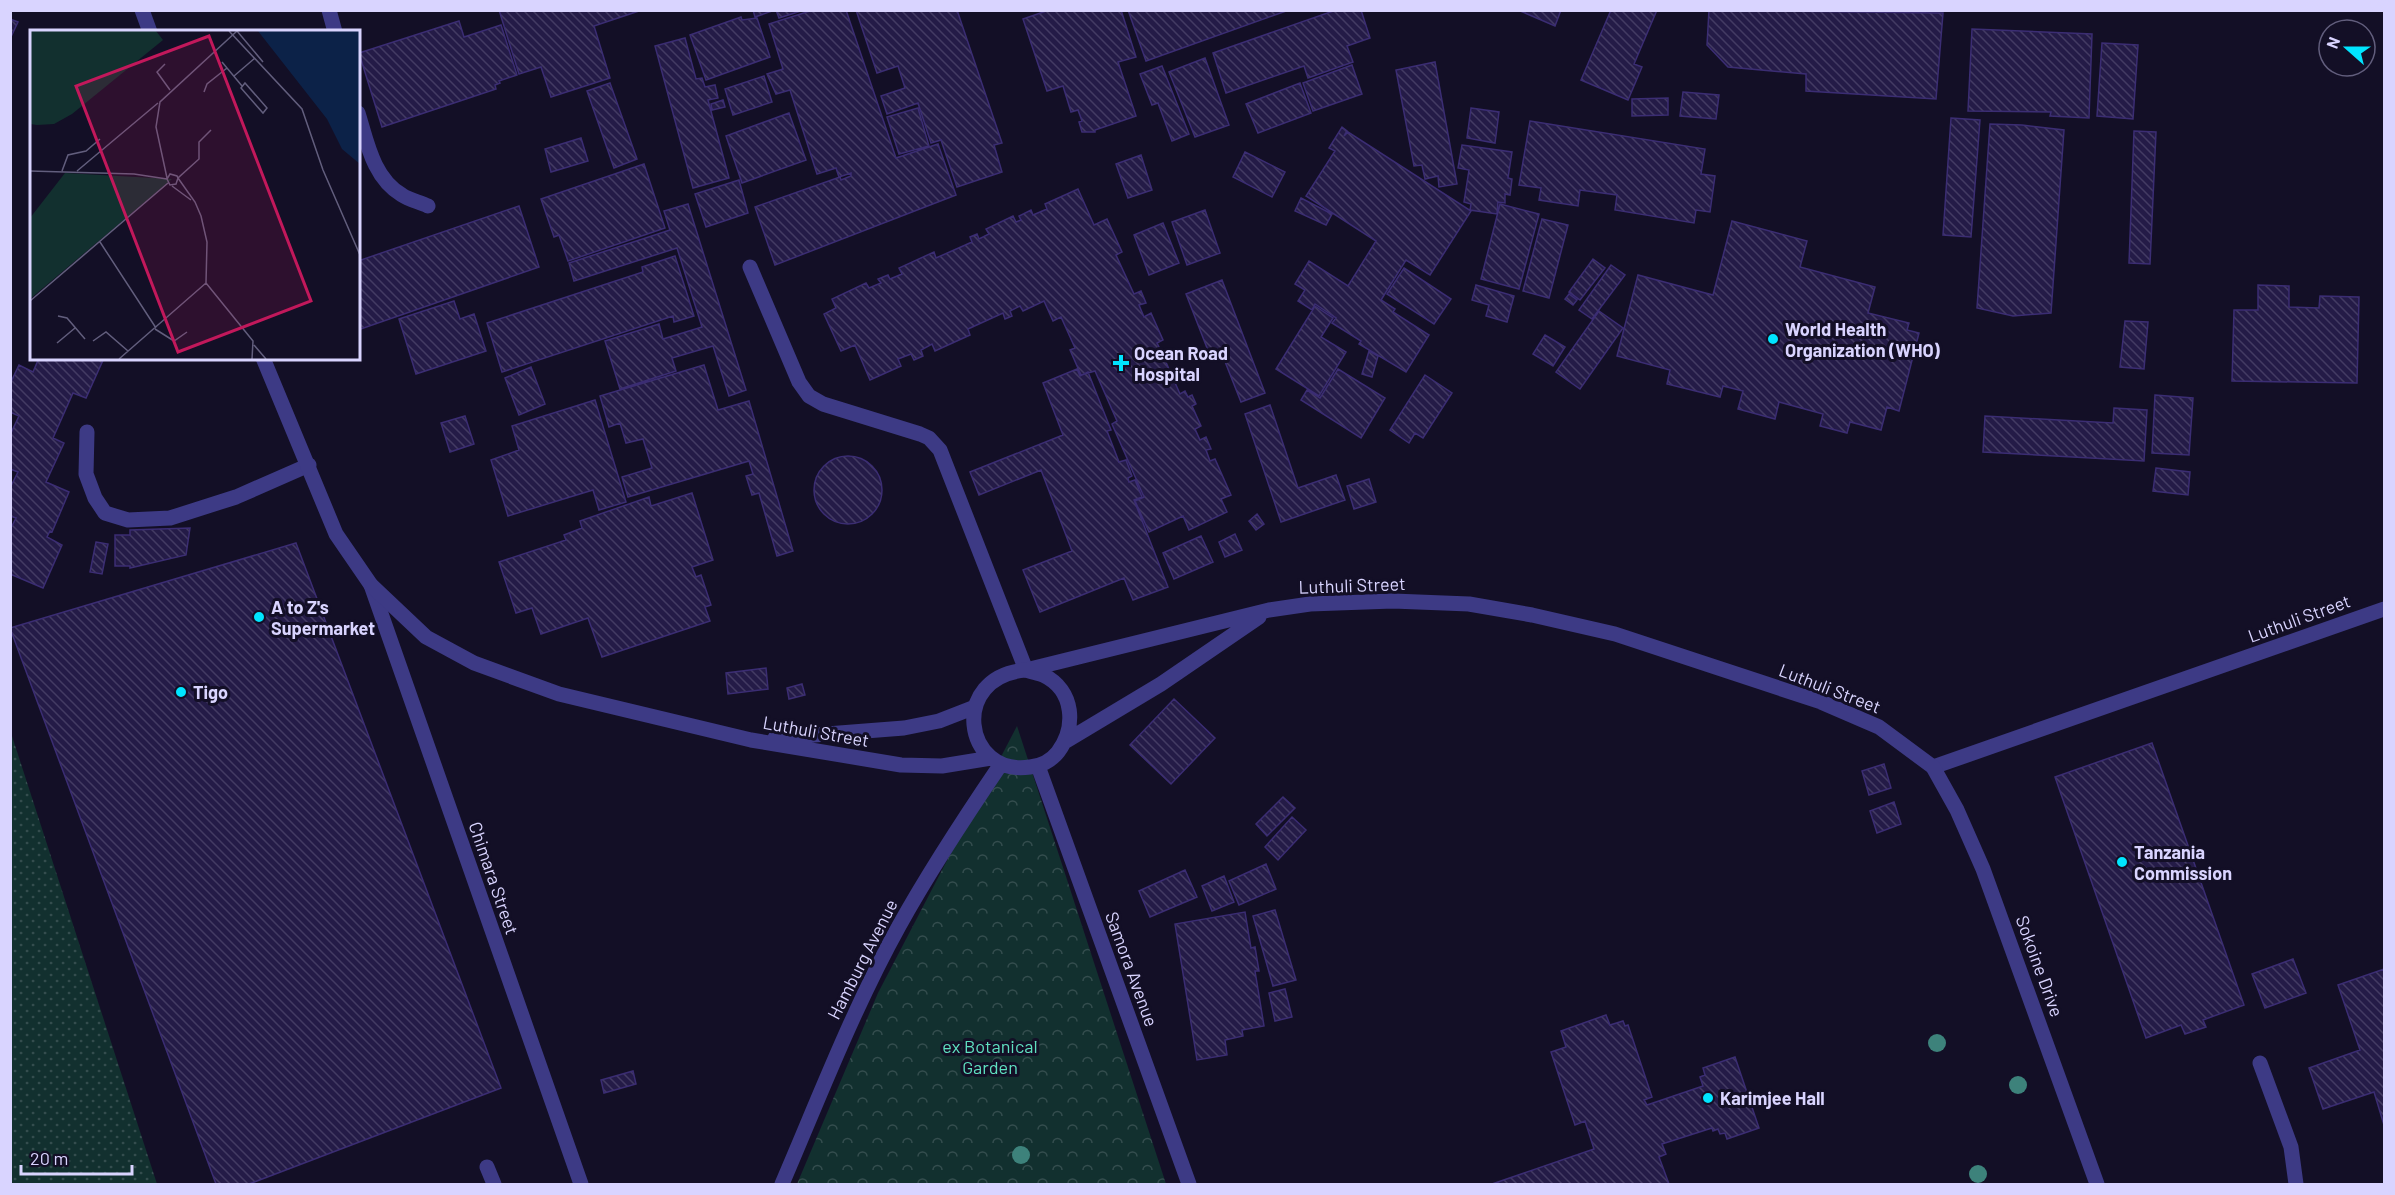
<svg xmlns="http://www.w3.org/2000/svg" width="2395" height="1195" font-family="Barlow,sans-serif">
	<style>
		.grass { fill: url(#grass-dots) }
		.park { fill: url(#park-crowns) }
		.building { fill: url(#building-back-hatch); stroke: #3b2d73; stroke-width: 1.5 }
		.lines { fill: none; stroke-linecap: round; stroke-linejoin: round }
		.service { stroke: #3d3a85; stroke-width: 15 }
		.minor { stroke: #3d3a85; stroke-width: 15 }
		.tertiary { stroke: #3d3a85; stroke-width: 15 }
		.tree { fill: #3d827b }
		.poi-dot { fill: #00e5ff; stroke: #130f26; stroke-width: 2 }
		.labels { text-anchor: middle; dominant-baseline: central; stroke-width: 6; stroke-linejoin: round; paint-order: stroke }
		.poi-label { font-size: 18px; font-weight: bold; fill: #d9d4ff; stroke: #130f26; text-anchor: start }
		.street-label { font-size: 18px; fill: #d9d4ff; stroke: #130f26 }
		.park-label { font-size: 18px; fill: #5fe0c0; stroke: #130f26 }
		.inset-road { fill: none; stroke: #625e7d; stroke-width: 1.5 }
		.view { fill: #c2185b; fill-opacity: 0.15; stroke: #c2185b; stroke-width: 3 }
		.inset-edge { fill: none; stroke: #d9d4ff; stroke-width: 3 }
	</style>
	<defs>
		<pattern id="grass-dots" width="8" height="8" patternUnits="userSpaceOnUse" patternTransform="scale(1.5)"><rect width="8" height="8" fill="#12302f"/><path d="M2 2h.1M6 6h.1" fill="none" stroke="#344d4e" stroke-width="1.8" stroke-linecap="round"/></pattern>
		<pattern id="park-crowns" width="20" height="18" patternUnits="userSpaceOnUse" patternTransform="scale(1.5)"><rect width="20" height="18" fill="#12302f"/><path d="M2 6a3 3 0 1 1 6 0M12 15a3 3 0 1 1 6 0" fill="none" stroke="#344d4e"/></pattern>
		<pattern id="building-back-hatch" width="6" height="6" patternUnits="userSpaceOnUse" patternTransform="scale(1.5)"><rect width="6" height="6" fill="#241b47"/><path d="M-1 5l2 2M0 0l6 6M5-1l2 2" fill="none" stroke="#433b63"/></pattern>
	</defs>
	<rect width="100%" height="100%" fill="#130f26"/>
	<path class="grass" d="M11 733 157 1184H11Z"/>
	<path class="park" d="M1017 726 1166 1184H797L878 993Z"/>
	<path class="building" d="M499 10H642L594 26 610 78 551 97 541 67 519 74Z
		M753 10H775L755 17Z
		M776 10H804L779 18Z
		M813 10H846L896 158 938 144 956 195 775 265 755 207 840 177 841 180 851 176V173L839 177 836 168 817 174 790 90 776 94 767 74 783 69 769 24Z
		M856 10H957L1002 143 994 145 1002 172 957 187 941 140 931 143 918 103 887 114 881 96 905 88 898 66 877 73Z
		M1049 10H1121L1136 57 1118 62 1136 116 1095 130V132H1082L1079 122 1082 121 1078 110 1071 112 1063 86 1047 91 1023 19Z
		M1128 10H1289L1146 61Z
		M1336 10H1361L1370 38 1347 46 1353 62 1308 78 1304 66 1226 93 1213 53Z
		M1518 10H1561L1555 26Z
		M1611 10H1657L1634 64 1642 67 1628 100 1581 80Z
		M1709 10 1943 13 1936 99 1806 91V74L1728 67 1707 45Z
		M741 17 742 20 757 18 770 57 706 80 690 35Z
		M10 19 18 22 10 39Z
		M459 21 464 37 501 25 517 75 499 81 500 83 495 85 496 89 382 127 359 53Z
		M1972 29 2092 34 2089 118 2050 116 2051 112 1968 111Z
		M685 38 696 79 702 78 705 87 715 85 718 98 708 100 729 178 693 188 655 46Z
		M2102 43 2138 45 2133 119 2097 116Z
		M1205 58 1229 125 1195 137 1169 72Z
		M1435 62 1457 184 1439 187 1438 176 1425 179 1422 165 1414 166 1396 70Z
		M1352 65 1362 94 1313 111 1303 83Z
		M1162 66 1189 134 1172 141 1158 103 1152 105 1140 74Z
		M764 76 772 102 733 115 725 89Z
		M610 83 637 159 614 168 587 91Z
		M1300 83 1311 113 1258 133 1246 104Z
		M1683 92 1719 95 1716 119 1680 116Z
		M1668 98V115L1632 116V99Z
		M723 100 725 107 712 110 711 104Z
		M918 108 929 146 899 154 887 117Z
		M1471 108 1499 112 1495 143 1467 138Z
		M789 113 806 160 742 183 726 136Z
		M1951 118 1980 120 1971 237 1943 235Z
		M1530 121 1705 149 1701 174 1715 176 1710 212 1696 210 1694 223 1615 210 1617 195 1580 190 1578 206 1539 200 1541 188 1519 185Z
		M1990 124 2022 125 2064 130 2051 313 2013 316 1977 308Z
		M1342 127 1347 131 1344 136 1348 132 1471 211 1430 275 1406 260 1381 300 1395 309 1393 312 1429 335 1406 372 1359 344 1361 341 1332 323 1336 318 1315 304 1312 310 1298 301 1305 290 1295 284 1309 261 1348 286 1376 241 1306 196 1335 151 1329 148Z
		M2134 131 2156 132 2150 264 2129 263Z
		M581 138 588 161 551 172 545 149Z
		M1462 145 1512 152 1508 178 1512 179 1510 195 1505 194V203L1498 202 1497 214 1470 210 1471 204 1464 202 1469 170 1458 168Z
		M1245 152 1285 172 1272 197 1233 177Z
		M1141 155 1152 190 1128 198 1116 164Z
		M644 164 665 228 568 261 559 235 554 237 541 199Z
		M739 180 748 213 706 227 695 194Z
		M1078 189 1094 225 1107 219 1122 252 1116 255 1134 294 1141 291 1146 303 1139 305 1144 317 1151 313 1163 340 1157 343 1162 353 1167 350 1170 357 1165 360 1180 394 1185 391 1188 397 1192 395 1196 404 1192 406 1201 426 1195 429 1200 440 1206 437 1211 449 1206 450 1210 461 1215 459 1231 495 1221 499 1227 512 1189 530 1183 516 1149 532 1135 501 1144 497 1112 424 1117 421 1095 371 1081 375 1070 350 1075 348 1061 317 1053 321 1044 301 1023 311 1020 306 1010 311 1012 316 1005 319 1003 313 968 329 970 335 935 351 932 344 921 350 923 356 914 360 911 354 898 359 901 366 870 380 855 345 841 351 824 314 836 308 832 299 866 283 869 288 881 283 878 279 888 275 890 279 902 274 899 268 934 252 936 258 972 242 970 237 977 234 979 239 989 234 986 229 1013 216 1016 222 1021 220 1019 216 1031 210 1033 215 1047 209 1045 204Z
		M1301 198 1332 214 1326 225 1295 211Z
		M688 204 746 390 729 396 713 346 672 358 676 371 620 389 605 341 659 324 663 339 702 327 677 248 574 281 569 263 670 230 664 211Z
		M1500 204 1539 214 1519 289 1481 279Z
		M519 206 539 267 358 330V261Z
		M1205 210 1220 253 1187 265 1172 222Z
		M1542 219 1568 225 1549 298 1523 291Z
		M1732 221 1807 241 1800 267 1875 287 1868 313 1909 323 1907 330 1919 333 1899 411 1887 407 1881 430 1850 422 1847 433 1820 426 1823 414 1779 402 1775 419 1738 409 1743 391 1723 386 1720 397 1667 384 1670 370 1617 356 1638 275 1713 295Z
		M1163 223 1179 263 1149 275 1134 235Z
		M675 256 694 316 674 322 673 316 502 372 487 323 643 272 642 267Z
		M1593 259 1605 268 1580 300 1569 292Z
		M1611 265 1625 275 1592 319 1579 310Z
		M1404 268 1451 299 1434 324 1387 294Z
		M1222 280 1265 393 1241 402 1220 349 1209 353 1186 294Z
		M1476 285 1514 296 1507 322 1486 316 1489 305 1472 300Z
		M2258 285 2289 286V307L2319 308 2320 296 2359 297 2357 383 2232 381 2234 310H2258Z
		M1569 294 1577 300 1573 305 1565 299Z
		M454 301 460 319 474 314 486 351 416 374 399 319Z
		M1315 306 1333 318 1321 337 1346 352 1319 396 1276 369Z
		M1599 311 1623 328 1580 389 1556 372Z
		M2125 321 2148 322 2144 369 2120 367Z
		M1545 335 1565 347 1553 366 1533 354Z
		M1369 351 1378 356 1372 377 1362 374Z
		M39 358H104L86 398 73 393 53 438 64 443 46 482 69 492 52 532 50 531 47 537 62 545 43 588 10 574V530L16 518 10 516V488L18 472 10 469V435L19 416 10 412V384L19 365 33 372Z
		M704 365 718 410 749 401 793 551 777 556 759 493 752 495 746 476 753 474 749 461 628 497 622 477 652 468 643 439 626 443 620 423 609 427 600 396Z
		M531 367 545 404 519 415 505 378Z
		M1077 369 1080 376 1088 372 1111 430 1107 431 1119 462 1126 460 1132 476 1128 478 1129 482 1135 480 1142 497 1134 500 1168 587 1133 600 1124 578 1040 612 1023 570 1072 551 1041 470 979 495 970 472 1063 435 1043 383Z
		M1338 369 1385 398 1361 438 1301 400 1307 390 1320 398Z
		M1425 375 1452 393 1423 438 1415 433 1409 443 1390 430Z
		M2155 395 2193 398 2189 455 2152 453Z
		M595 400 626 502 599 510 593 490 508 516 491 460 519 450 512 426Z
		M1270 405 1298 488 1336 475 1345 500 1281 522 1245 414Z
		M2114 408 2147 410 2144 461 1983 452 1985 416 2113 423Z
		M465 416 474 444 450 452 441 423Z
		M814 490a34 34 0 1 1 68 0a34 34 0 1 1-68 0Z
		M2156 468 2190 472 2188 495 2153 491Z
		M1369 479 1376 502 1354 509 1347 486Z
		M692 493 713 560 692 567 696 577 701 575 711 605 705 607 710 621 602 657 588 618 541 634 532 608 516 613 499 562 566 540 564 535 582 528 580 521 649 497 651 506Z
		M1257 514 1264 524 1256 530 1249 521Z
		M190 528 186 555 130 568V566H115V535H130V530Z
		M1235 534 1242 550 1225 557 1219 542Z
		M1201 536 1213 562 1174 579 1163 553Z
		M96 542 108 544 102 574 90 572Z
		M296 543 501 1088 249 1184H216L10 628Z
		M766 668 768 689 728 694 726 673Z
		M802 684 805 695 789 699 787 688Z
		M1174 699 1215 738 1171 784 1130 745Z
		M2152 743 2244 1005 2203 1020 2206 1027 2185 1034 2181 1025 2146 1038 2055 777Z
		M1884 764 1891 788 1869 795 1862 771Z
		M1283 797 1295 808 1267 836 1256 824Z
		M1894 802 1901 824 1877 833 1870 811Z
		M1292 817 1306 830 1278 860 1265 847Z
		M1266 864 1276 889 1239 905 1229 881Z
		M1185 870 1197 897 1150 917 1139 891Z
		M1224 876 1234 902 1212 911 1202 886Z
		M1275 910 1296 980 1273 986 1253 916Z
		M1245 912 1251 948 1255 947 1259 971H1255L1264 1026 1242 1030 1243 1036 1225 1040 1227 1055 1197 1060 1175 924Z
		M2293 959 2306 993 2265 1008 2252 974Z
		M2384 969V1125L2374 1092 2323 1109 2309 1068 2360 1050 2338 985Z
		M1285 989 1292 1017 1275 1021 1269 993Z
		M1606 1015 1610 1025 1623 1021 1625 1026 1628 1025 1652 1097 1644 1100 1647 1105 1703 1086 1700 1077 1705 1075 1703 1068 1735 1057 1759 1128 1727 1139 1725 1133 1720 1134 1718 1129 1713 1131 1712 1128 1662 1144 1666 1154 1659 1157 1669 1184H1492L1594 1149 1585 1121 1575 1125 1551 1052 1566 1047 1561 1031Z
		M633 1071 636 1084 604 1093 601 1080Z"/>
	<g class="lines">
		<path class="service" d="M329 10 335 32
			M358 113C367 142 373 178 402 195 409 200 420 202 428 206
			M750 267 799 382 809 396 823 404 920 434 929 438 940 450 1026 670
			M371 585 581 1184
			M1933 767 2384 609
			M487 1167 494 1184"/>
		<path class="minor" d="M87 432 86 474 95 498 105 513 128 520 170 518 236 497 309 465
			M2260 1063 2291 1147 2296 1184"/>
		<path class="tertiary" d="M142 10 150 32
			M263 358 336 534 371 585 426 637 474 663 559 694 751 740 901 765 942 766 991 758
			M1026 670C1031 672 1038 673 1043 675 1075 690 1076 728 1058 752 1051 761 1040 766 1030 767 963 777 949 676 1026 670L1269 610 1310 604 1393 601 1469 604 1532 615 1615 634 1821 702 1879 727 1933 767 1957 810 1983 869 2097 1184
			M775 738 904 728 939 721 975 707
			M1066 741 1161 684 1259 617
			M1038 766 1189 1184
			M782 1184C819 1098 853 1009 899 926 930 870 965 817 1001 764"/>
	</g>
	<g class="tree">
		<circle cx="1937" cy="1043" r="9"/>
		<circle cx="2018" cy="1085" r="9"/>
		<circle cx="1021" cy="1155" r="9"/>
		<circle cx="1978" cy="1174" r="9"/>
	</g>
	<g class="poi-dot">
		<circle cx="1773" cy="339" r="6"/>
		<path d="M1118 354h6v6h6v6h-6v6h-6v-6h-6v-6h6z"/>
		<circle cx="259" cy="617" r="6"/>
		<circle cx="181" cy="692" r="6"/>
		<circle cx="2122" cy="862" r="6"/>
		<circle cx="1708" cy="1098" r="6"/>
	</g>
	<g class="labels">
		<g class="poi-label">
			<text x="1785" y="329">World Health<tspan x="1785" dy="21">Organization (WHO)</tspan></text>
			<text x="1134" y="353">Ocean Road<tspan x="1134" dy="21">Hospital</tspan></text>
			<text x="271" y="607">A to Z's<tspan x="271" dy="21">Supermarket</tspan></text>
			<text x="193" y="692">Tigo</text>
			<text x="2134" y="852">Tanzania<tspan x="2134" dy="21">Commission</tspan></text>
			<text x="1720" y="1098">Karimjee Hall</text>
		</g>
		<g class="street-label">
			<text transform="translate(1352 585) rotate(-2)">Luthuli Street</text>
			<text transform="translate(2299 618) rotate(-20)">Luthuli Street</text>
			<text transform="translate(1830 688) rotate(21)">Luthuli Street</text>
			<text transform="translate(816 731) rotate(10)">Luthuli Street</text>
			<text transform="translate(494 878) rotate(71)">Chimara Street</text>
			<text transform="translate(862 959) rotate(-63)">Hamburg Avenue</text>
			<text transform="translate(2040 966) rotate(70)">Sokoine Drive</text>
			<text transform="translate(1132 969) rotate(70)">Samora Avenue</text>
		</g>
		<g class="park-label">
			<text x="990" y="1046">ex Botanical<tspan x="990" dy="21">Garden</tspan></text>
		</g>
	</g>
	<g transform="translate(30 30)">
		<rect width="330" height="330" fill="#130f26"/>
		<path d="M0 1H126L133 10 42 84 24 94 7 95 0 94Z" fill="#12302f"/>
		<path d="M35 143 142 149 0 269V188Z" fill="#12302f"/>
		<path d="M228 1H330V134L312 119 297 89Z" fill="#0c2248"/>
		<path class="inset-road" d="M199 1 272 79 293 140 330 225M207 1 233 32M192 32 212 56M135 34 127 42 140 60M204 46 225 28M215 53 237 78 233 83 211 58ZM174 62 177 54 197 38M0 141 104 144 137 149M32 141 38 125 56 121 70 109M47 141 128 73M137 148 126 97 130 72 207 1M142 156 161 170M70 212 126 298M176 253 223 311 222 329M0 271 138 153M28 286 37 288 55 309M125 299 144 311 157 302M63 311 76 302 98 321M27 313 45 298M224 315 236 329M89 329 176 253 177 212 171 186 165 172 148 148 147 146 140 144 137 149 140 155 146 154 148 148 169 129V112L181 100"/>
		<path class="view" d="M179 6 281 271 148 322 46 56Z"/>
		<rect width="330" height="330" class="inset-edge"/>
	</g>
	<rect width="2395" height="1195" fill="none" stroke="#d9d4ff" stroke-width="24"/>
	<g transform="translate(2347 48) rotate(291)"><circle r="28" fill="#130f26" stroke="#625e7d" stroke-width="1.5"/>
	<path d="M0-4.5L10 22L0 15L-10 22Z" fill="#00e5ff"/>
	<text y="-9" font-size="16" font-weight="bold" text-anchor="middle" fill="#d9d4ff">N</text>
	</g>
	<path d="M21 1165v9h111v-9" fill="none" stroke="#d9d4ff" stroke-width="3"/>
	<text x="30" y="1165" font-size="18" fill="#d9d4ff" stroke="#130f26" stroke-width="4.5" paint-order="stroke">20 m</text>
</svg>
